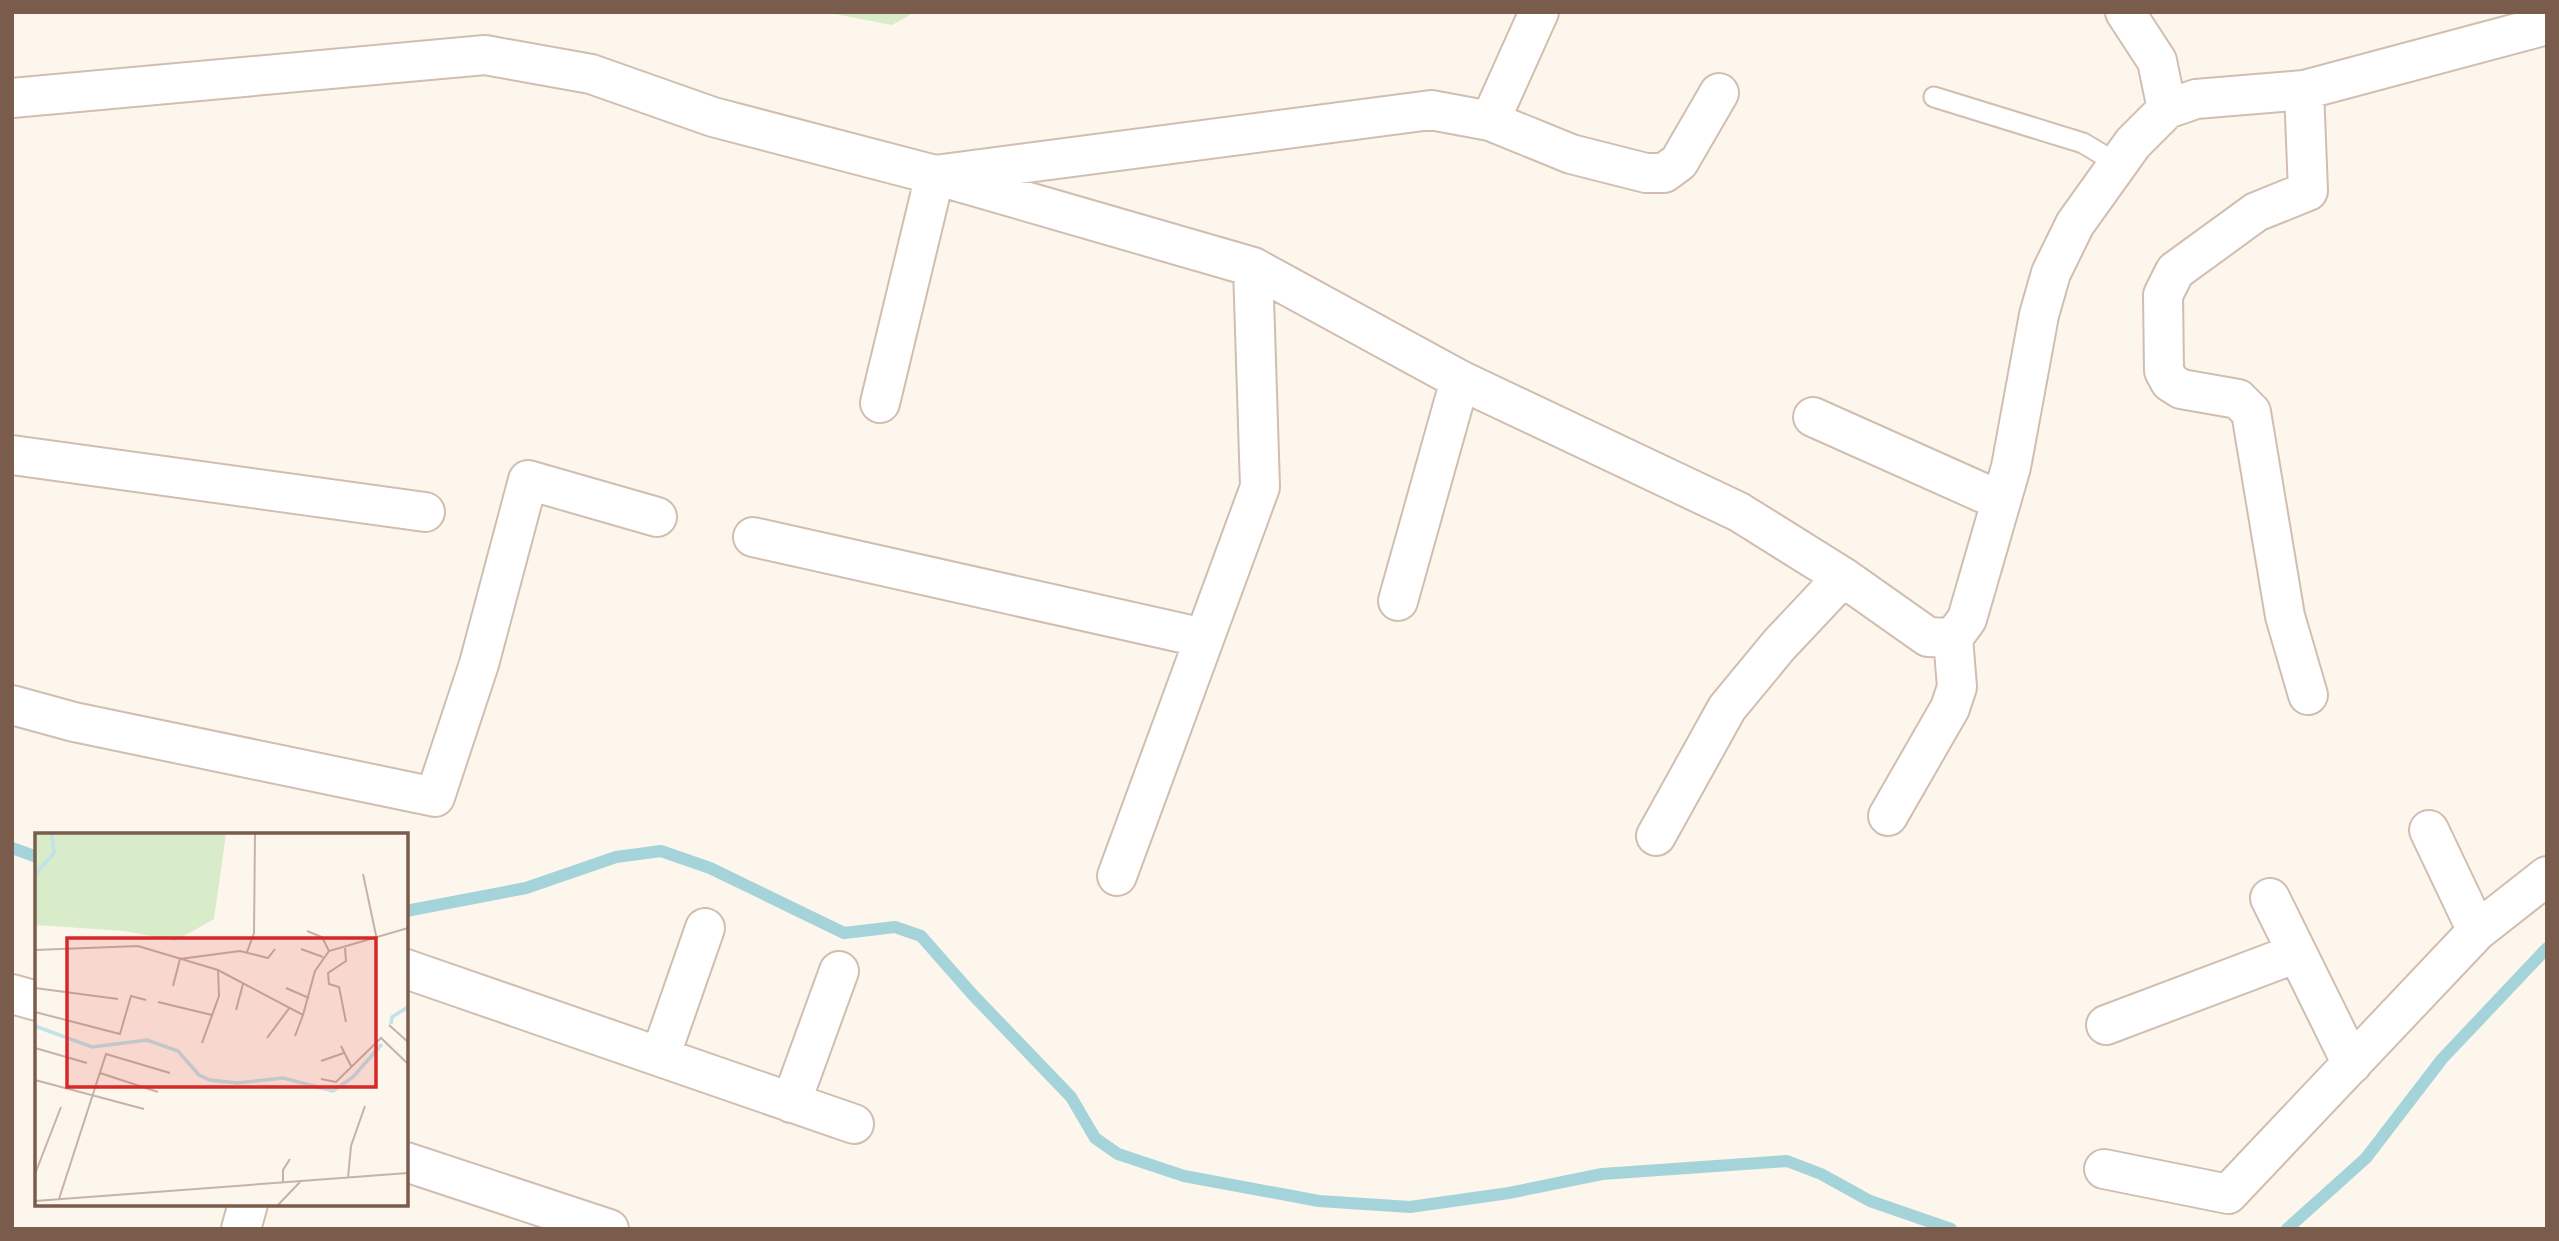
<svg xmlns="http://www.w3.org/2000/svg" width="2559" height="1241" font-family="'Nunito Sans',sans-serif">
	<style>
		.green { fill: #d8ecc9 }
		.lines { fill: none; stroke-linecap: round; stroke-linejoin: round }
		.stream { stroke: #a5d3da; stroke-width: 12 }
		.service-casing { stroke: #d1beb0; stroke-width: 23 }
		.minor-casing { stroke: #d1beb0; stroke-width: 42 }
		.service { stroke: #fff; stroke-width: 19 }
		.minor { stroke: #fff; stroke-width: 38 }
		.inset-river { fill: none; stroke: #bfe3e8; stroke-width: 3.5 }
		.inset-road { fill: none; stroke: #c5b3a7; stroke-width: 2 }
		.view { fill: #d62828; fill-opacity: 0.15; stroke: #d62828; stroke-width: 3.5 }
		.inset-edge { fill: none; stroke: #7a5c4d; stroke-width: 3.5 }
	</style>
	<rect width="100%" height="100%" fill="#fdf6ec"/>
	<path class="green" d="M824 12H915L892 25Z"/>
	<g class="lines">
		<path class="stream" d="M12 848 37 857
			M406 911 526 888 616 857 661 851 710 868 844 933 895 927 921 936 972 994 1071 1097 1095 1138 1118 1154 1184 1176 1319 1201 1410 1207 1509 1193 1602 1174 1787 1161 1821 1174 1870 1201 1951 1229
			M2287 1229 2366 1158 2442 1059 2547 948"/>
		<g class="service-casing">
			<path id="service" d="M1934 97 2083 143 2118 164"/>
		</g>
		<g class="minor-casing">
			<path id="minor" d="M2125 12 2157 61 2167 109
				M2304 90 2308 191 2256 212 2175 271 2163 295 2164 371 2170 382 2181 389 2238 399 2251 412 2285 616 2308 695
				M12 98 485 55 591 74 713 117 935 175 1253 267 1460 380 1739 512 1843 577 1928 637 1953 638 1967 619 2011 467 2039 315 2051 273 2075 224 2133 143 2167 109 2196 99 2304 90 2547 25
				M1490 121 1539 12
				M880 403 935 175 1431 110 1490 121 1571 154 1646 173H1664L1679 162 1719 93
				M1813 417 2001 501
				M12 455 425 512
				M753 537 1204 638
				M1398 601 1460 380
				M12 705 74 722 435 797 479 664 528 480 657 517
				M1888 816 1950 708 1957 687 1953 638
				M2429 830 2477 931
				M1656 836 1727 708 1779 645 1843 577
				M1117 876 1260 487 1253 267
				M2270 898 2352 1064
				M406 969 854 1124
				M12 994 37 1001
				M2106 1025 2297 953
				M660 1057 705 928
				M791 1103 839 971
				M406 1162 609 1229
				M2104 1169 2228 1194 2477 931 2547 876
				M241 1229 248 1204"/>
		</g>
		<use href="#service" class="service"/>
		<use href="#minor" class="minor"/>
	</g>
	<g transform="translate(35 833)">
		<rect width="373" height="373" fill="#fdf6ec"/>
		<path d="M0 1H191L179 86 140 108 90 98 0 92Z" fill="#d8ecc9"/>
		<path class="inset-river" d="M0 42 19 20 17 1M356 191 357 184 373 174M0 193 57 214 112 207 143 218 164 242 175 247 202 250 248 245 298 258 318 244 347 211"/>
		<path class="inset-road" d="M328 41 342 107M272 98 287 104 294 118M310 115 311 128 293 140 294 151 304 154 311 189M266 116 288 124M0 117 103 113 183 137 268 182 280 138 294 118 373 95M212 119 219 100 220 1M138 153 145 126 205 118 233 125 240 116M0 155 83 166M251 155 274 165M123 169 177 182M201 177 208 151M0 179 85 201 96 163 111 167M354 192 373 209M260 203 268 182M232 205 255 174M167 210 184 163 183 137M306 213 316 233M0 215 52 230M286 228 309 220M65 240 123 259M286 246 301 249 346 205 373 231M0 247 109 276M0 341 26 274M313 345 316 313 330 273M248 350V337L255 326M24 366 71 221 135 240M0 368 373 340M243 372 265 349"/>
		<path class="view" d="M32 105H341V254H32Z"/>
		<rect width="373" height="373" class="inset-edge"/>
	</g>
	<rect width="2559" height="1241" fill="none" stroke="#7a5c4d" stroke-width="28"/>
</svg>
